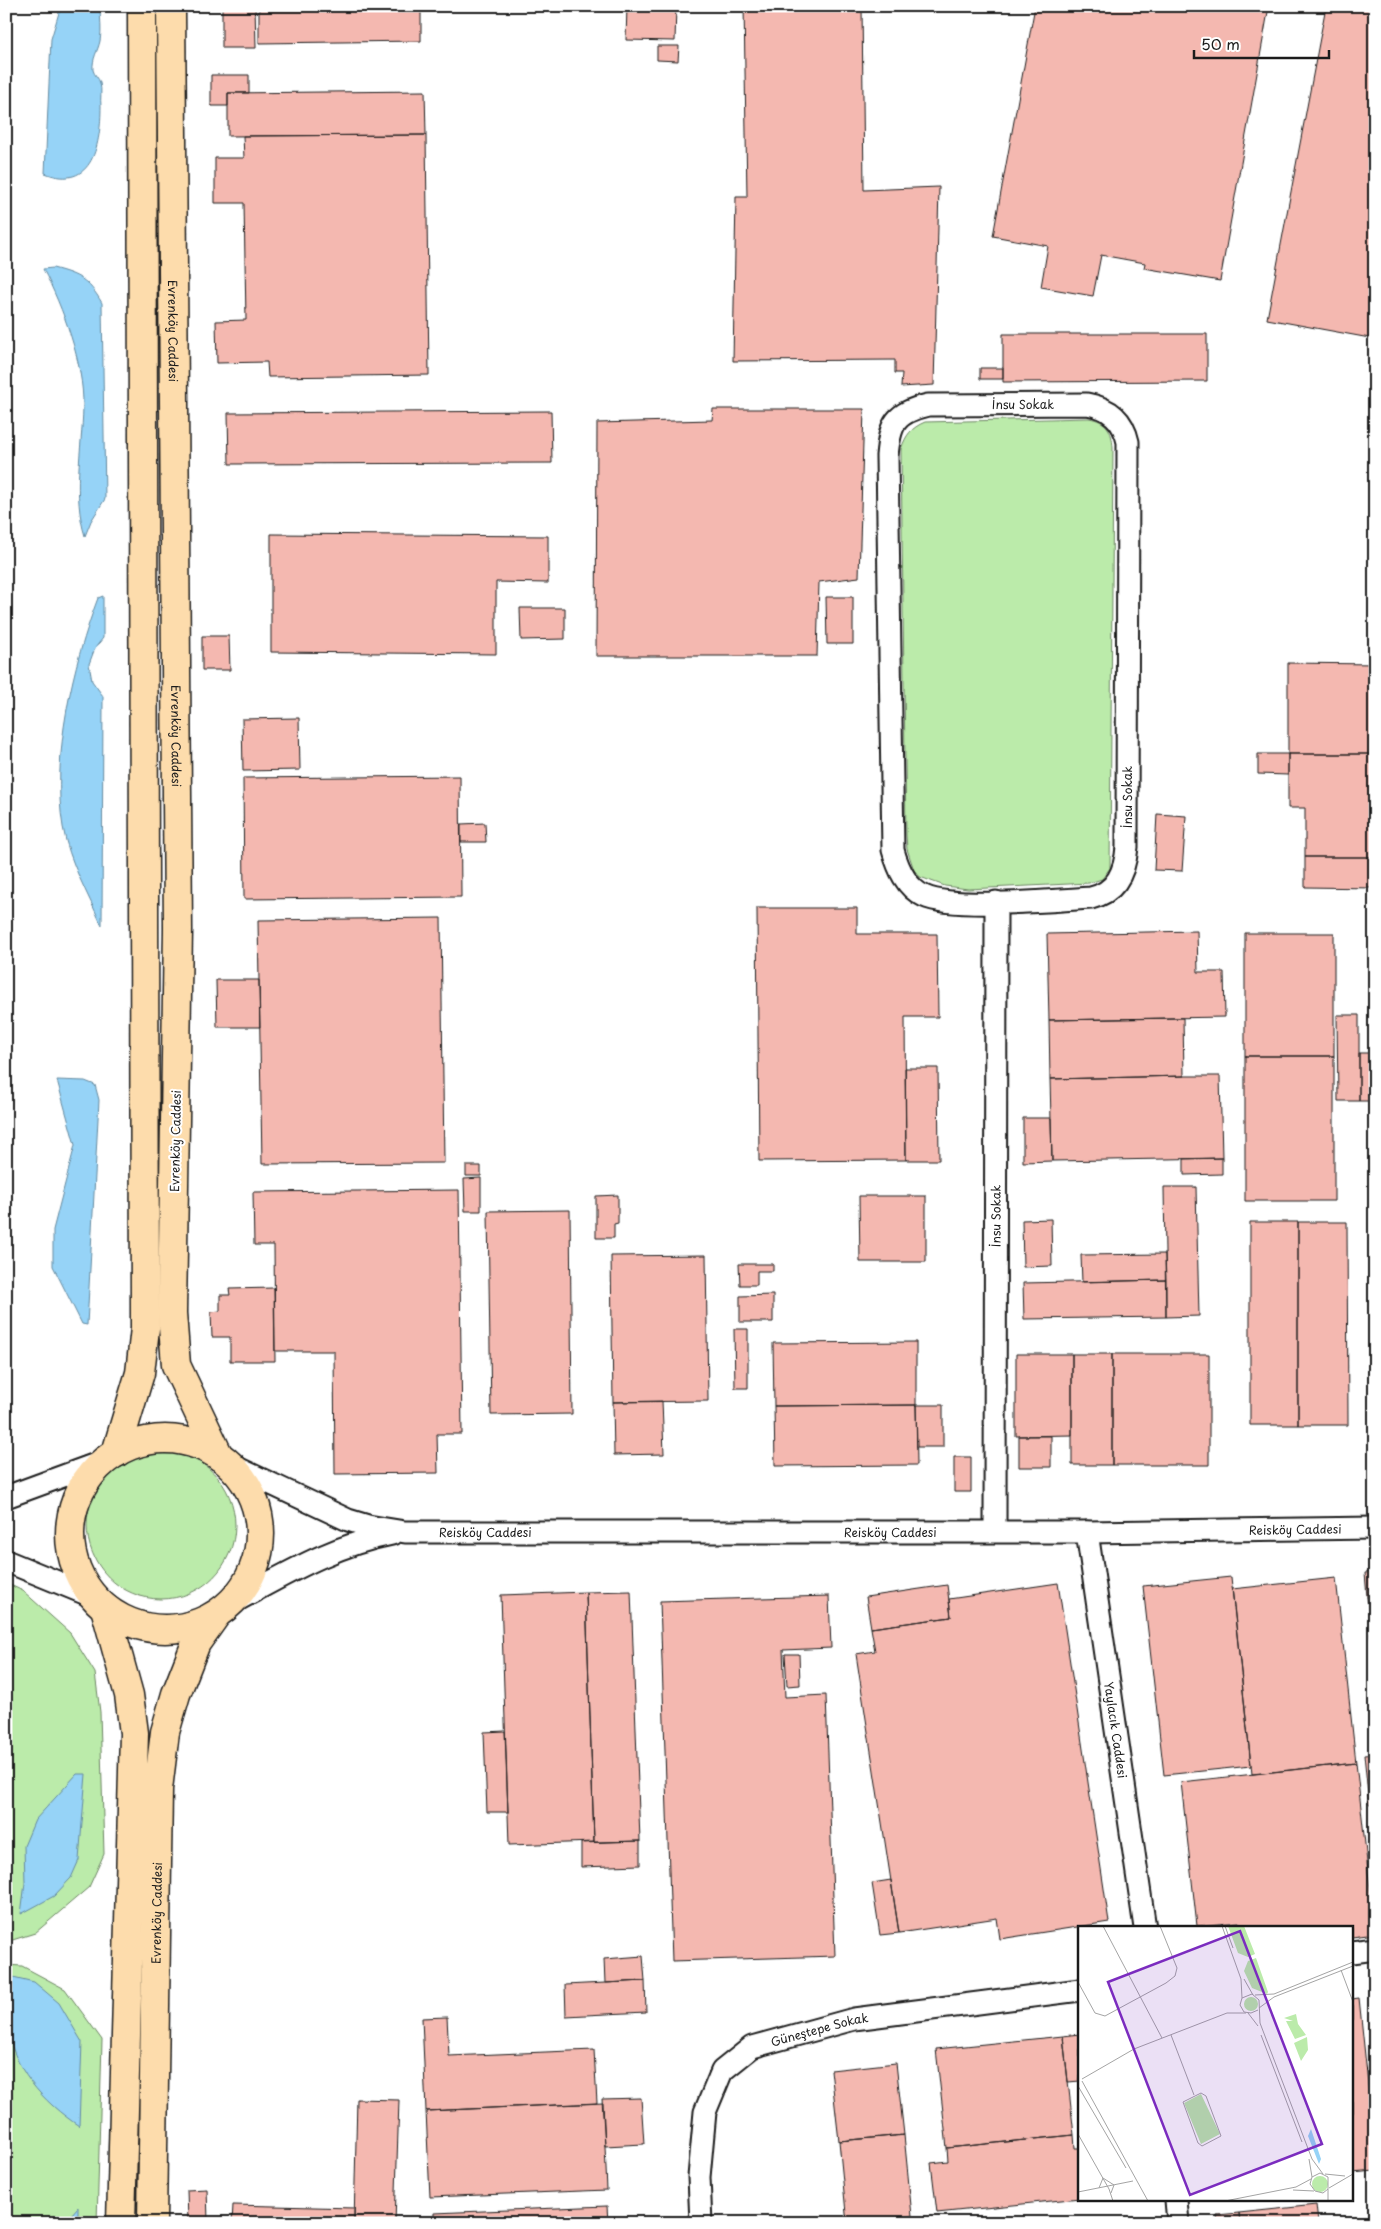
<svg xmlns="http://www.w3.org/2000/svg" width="1381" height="2229" font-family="'Playpen Sans',sans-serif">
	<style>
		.green { fill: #bbebaa; stroke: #6c8463 }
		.water { fill: #96d3f7; stroke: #658a9f }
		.building { fill: #f4b8b0; stroke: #1c1c1c }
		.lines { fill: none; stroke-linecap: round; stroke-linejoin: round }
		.minor-casing { stroke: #1c1c1c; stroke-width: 25 }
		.major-casing { stroke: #1c1c1c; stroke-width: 31 }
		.minor { stroke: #fff; stroke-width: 21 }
		.major { stroke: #fddcac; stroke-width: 28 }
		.labels { text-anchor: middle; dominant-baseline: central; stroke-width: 4; stroke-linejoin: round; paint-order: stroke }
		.street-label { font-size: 12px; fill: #1c1c1c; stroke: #fff }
		.inset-road { fill: none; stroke: #a4a4a4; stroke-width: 1 }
		.view { fill: #7b2cbf; fill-opacity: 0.15; stroke: #7b2cbf; stroke-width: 2.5 }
		.inset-edge { fill: none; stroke: #1c1c1c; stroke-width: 2.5 }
	</style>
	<rect width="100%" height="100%" fill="#fff"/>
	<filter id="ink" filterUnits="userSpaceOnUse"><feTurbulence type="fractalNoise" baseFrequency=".02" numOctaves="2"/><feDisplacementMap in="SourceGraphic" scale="10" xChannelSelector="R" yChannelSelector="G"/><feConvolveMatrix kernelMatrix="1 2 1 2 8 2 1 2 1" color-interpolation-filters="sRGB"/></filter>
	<g filter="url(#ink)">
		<path class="green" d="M1089 418C1107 421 1112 430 1113 448L1110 868 1102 879 1089 883 968 889 945 886 920 877 914 870 907 849 906 835 901 449C906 435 911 428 925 422Z
			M87 1525a74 74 0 1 1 148 0a74 74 0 1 1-148 0Z
			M6 1583 23 1591 70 1633 95 1673 100 1712 104 1854 89 1887 35 1933 6 1942Z
			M6 1965 22 1966 65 1989 102 2040 97 2223H6Z"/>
		<path class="water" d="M61 6H100C100 17 102 30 100 41 98 51 92 58 93 70 94 75 99 78 100 83 102 90 100 99 101 106 101 143 93 192 45 173L51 39Z
			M53 268C79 275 88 279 102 303L105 499 91 521 85 536C72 494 82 451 83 407 84 363 63 308 43 269Z
			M103 596V638L95 648 89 664 92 681 103 696 102 926C88 894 69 862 63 827 51 757 73 664 98 598Z
			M57 1080 85 1081 95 1085 99 1100 87 1325 82 1324 53 1266V1230L75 1145Z
			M77 1774H86L79 1860 71 1878 54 1896 21 1914 25 1883 24 1846 35 1820Z
			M9 1976 34 1982 59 2003 82 2042 79 2126C43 2102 11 2068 7 2022 6 2007 9 1991 9 1976Z
			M78 2207V2223H64Z"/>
		<path class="building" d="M222 6H255L256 48H222Z
			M259 6H421V41L259 43Z
			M627 6H676L675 41 626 40Z
			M744 6H862L864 190 939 187 934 385 901 387 902 373H895V360L733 361 736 197H747Z
			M1035 6H1269L1220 281 1144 268 1145 263 1101 255 1093 296 1041 287 1048 246 993 236Z
			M1326 6H1375V339L1267 319Z
			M657 46H679L678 61 657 60Z
			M211 75H249V93H228V106H211Z
			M425 91 426 135 228 136V93Z
			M426 135 429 375 268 377 267 362 217 363 216 321 246 320 244 203H215V158H244L243 136Z
			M1003 334H1207V381L1003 382Z
			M980 368H1003V379H980Z
			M713 409H864L859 577 819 582 817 656H596L597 423 712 420Z
			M551 411 552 463 229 464 228 413Z
			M271 534 548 536V583L496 582V654L271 652Z
			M826 597H853V644H827Z
			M520 608H565V639L521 640Z
			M202 636H229L230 670H202Z
			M1288 663 1375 664V754H1288Z
			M299 718 300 770 243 771 242 719Z
			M1258 754H1288V775L1258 774Z
			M1288 754H1375V857H1305V808H1288Z
			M460 776 461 897 244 899 243 778Z
			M1157 814 1186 816 1182 871 1154 870Z
			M485 823 486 842H461V824Z
			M1305 857H1375V888L1305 887Z
			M757 908H857V934H937L938 1017H905L906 1160 759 1161Z
			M441 918 444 1163 262 1164 258 920Z
			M1197 931 1198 972H1224L1225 1017 1049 1020 1047 934Z
			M1245 933H1334V1056H1245Z
			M216 980H259L260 1027H217Z
			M1337 1015H1359V1101H1338Z
			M1183 1018 1184 1076 1050 1079 1049 1020Z
			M1359 1053H1375V1101H1359Z
			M1245 1056H1334V1201H1245Z
			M905 1068H938L939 1160H906Z
			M1184 1076H1220L1222 1158 1052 1161 1050 1079Z
			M1023 1118H1051L1052 1161 1023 1162Z
			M1222 1158V1174L1184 1175V1159Z
			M466 1166H481V1176H466Z
			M481 1178V1211H465L464 1179Z
			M1164 1187H1196L1199 1316 1166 1317Z
			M459 1190 462 1434H437L438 1473 335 1474 334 1351H275L274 1245H254L253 1192Z
			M618 1195V1223L614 1224V1238H596V1196Z
			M859 1196H926V1262H860Z
			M570 1210 572 1414 491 1415 488 1211Z
			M1051 1219 1052 1266 1023 1267 1022 1220Z
			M1250 1222H1298V1425H1250Z
			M1298 1222H1347L1348 1425H1298Z
			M1165 1254 1166 1280 1082 1282 1081 1255Z
			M706 1255 708 1401 613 1402 611 1256Z
			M739 1264H773V1271H757V1285H740Z
			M1166 1280V1317L1024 1319 1023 1283Z
			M274 1288 275 1361H230V1337H212L211 1312 220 1311V1295H230L229 1289Z
			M773 1295V1322H740V1296Z
			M734 1329H748V1388H735Z
			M916 1342V1405L774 1406 773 1343Z
			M1016 1354H1072V1435L1016 1436Z
			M1072 1354H1112V1465H1072Z
			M1112 1354H1209V1465H1112Z
			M662 1401 664 1454 614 1455 613 1402Z
			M916 1405H943V1447H917Z
			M916 1405 917 1465 775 1466 774 1406Z
			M1019 1436H1051V1467H1019Z
			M954 1457H971V1492H954Z
			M1375 1572V1596L1367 1597 1365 1573Z
			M1231 1577 1251 1766 1164 1775 1143 1586Z
			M1336 1578 1356 1763 1252 1774 1232 1589Z
			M1058 1583 1109 1922 1000 1939 997 1918 899 1933 856 1654 875 1651 871 1628 951 1617 949 1599Z
			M947 1585 951 1617 871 1628 866 1597Z
			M631 1591 640 1841 594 1842 586 1592Z
			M586 1592 594 1842 509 1845 501 1595Z
			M829 1596 831 1648 783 1650 785 1697 826 1695 835 1956 672 1961 660 1601Z
			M1375 1596V1672L1367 1597Z
			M785 1654H799L800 1685 787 1686Z
			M505 1731 508 1812H487L484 1732Z
			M1375 1753V1804L1369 1805 1364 1754Z
			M1356 1763 1375 1934 1352 1937V1928H1240L1239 1922 1197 1926 1181 1782Z
			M640 1841V1865L581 1867V1843Z
			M891 1880 899 1933 880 1935 872 1883Z
			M643 1956 645 1981 605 1983 604 1959Z
			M645 1981 646 2012 566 2016 565 1985Z
			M1359 1998 1375 2152V2171L1352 2173V1999Z
			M447 2017 449 2056 594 2050 597 2103 426 2111 422 2018Z
			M1080 2034V2081L1068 2082 1063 2036Z
			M1063 2036 1074 2135 947 2148 936 2049Z
			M896 2063 904 2135 839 2141 831 2070Z
			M641 2098 644 2144 605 2146 602 2099Z
			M357 2099 399 2100 395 2223H354Z
			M603 2103 607 2190 430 2197 426 2111Z
			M904 2135 912 2216 847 2223 839 2141Z
			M1074 2135 1075 2148H1080V2198L937 2213 931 2163 948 2161 947 2148Z
			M207 2189 208 2221 188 2222 187 2190Z
			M233 2205 354 2208V2223H232Z
			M1316 2205 1318 2223H1240L1239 2213Z
			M607 2206 608 2223H434V2213Z
			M1239 2213 1240 2223H1218L1217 2215Z"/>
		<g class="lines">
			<g class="minor-casing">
				<g id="minor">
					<path d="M1087 404C1110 408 1123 419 1128 442L1127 847C1125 871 1117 892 1091 898 1054 900 954 910 924 896 906 888 898 868 893 850L887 456C890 423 895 413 928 405Z"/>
					<path id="s1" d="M229 1464 348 1520 368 1526 405 1532H1087L1375 1528"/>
					<path d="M6 1497 104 1461"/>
					<path id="s2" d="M995 1530 996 902"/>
					<path id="s3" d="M1087 1532 1145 1928"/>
					<path d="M6 1561 94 1597"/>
					<path d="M228 1605C283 1576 330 1546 392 1534"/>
					<path d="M1352 1952 1375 1949"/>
					<path d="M1176 2200 1178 2223"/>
					<path id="s4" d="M701 2223 699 2177 705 2112 722 2071 752 2047 854 2019 1080 1990"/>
				</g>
			</g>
			<g class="major-casing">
				<g id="major">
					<path id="s5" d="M171 6 178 929 172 1313 176 1365 219 1456"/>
					<circle cx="165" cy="1534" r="95"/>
					<path d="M116 1453 140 1373 145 1328 142 6"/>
					<path d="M105 1608 129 1695 134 1733 121 2223"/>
					<path id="s6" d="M152 2223 158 1789 165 1732 176 1694 196 1643 216 1615"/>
				</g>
			</g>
			<use href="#minor" class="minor"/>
			<use href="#major" class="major"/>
		</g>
	</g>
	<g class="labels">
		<g class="street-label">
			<text stroke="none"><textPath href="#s5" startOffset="325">Evrenköy Caddesi</textPath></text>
			<text x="1023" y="404">İnsu Sokak</text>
			<text stroke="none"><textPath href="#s5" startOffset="730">Evrenköy Caddesi</textPath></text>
			<text transform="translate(1127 797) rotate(-90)">İnsu Sokak</text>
			<text transform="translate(175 1141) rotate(-89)">Evrenköy Caddesi</text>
			<text stroke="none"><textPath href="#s2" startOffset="314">İnsu Sokak</textPath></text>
			<text stroke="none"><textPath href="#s1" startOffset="1080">Reisköy Caddesi</textPath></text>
			<text stroke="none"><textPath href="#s1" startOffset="270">Reisköy Caddesi</textPath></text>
			<text stroke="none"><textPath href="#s1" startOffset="675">Reisköy Caddesi</textPath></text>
			<text stroke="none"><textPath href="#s3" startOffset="200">Yaylacık Caddesi</textPath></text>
			<text stroke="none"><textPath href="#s6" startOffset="310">Evrenköy Caddesi</textPath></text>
			<text stroke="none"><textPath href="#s4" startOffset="264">Güneştepe Sokak</textPath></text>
		</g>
	</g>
	<g transform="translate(1078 1926)">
		<rect width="275" height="275" fill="#fff"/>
		<path d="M150 0H166L177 28 170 31 160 27ZM178 32 190 66 189 68 174 62 166 45 170 35ZM166 78a7 7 0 1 1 14 0a7 7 0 1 1-14 0ZM218 88 220 98 228 109 217 113 208 95H215L206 92ZM229 111 230 124 223 135 216 117ZM123 168 142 208 123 218 106 177ZM234 258a8 8 0 1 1 16 0a8 8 0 1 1-16 0Z" fill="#bbebaa"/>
		<path d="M233 203 243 233 241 238 230 210Z" fill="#96d3f7"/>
		<path class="inset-road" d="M25 0 84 112M144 0 163 53 164 72M147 0 155 22M263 44 275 76M166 53 175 69M0 56 17 87 27 90 88 57 97 50 99 42 82 0M177 69 196 68 275 36M181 82 196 71 275 40M180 84 173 87 166 86 162 79 164 72 174 68 181 74 182 97 234 233 245 248M170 87 180 100M93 109 116 169M183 109 224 216M4 153 56 123 149 87H168M4 155 70 275M0 160 48 242M123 167 128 170 143 210 124 220 120 217 105 176ZM0 208 31 263 35 275M231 233 234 251M247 248 267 250M21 262 25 252 36 259 33 267M251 262 275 248M250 263 245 267 237 265 232 258 234 251 242 247 250 251V275M215 264 236 265M0 266 55 255M147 275 218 261 233 253"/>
		<path class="view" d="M162 5 244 218 112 269 30 56Z"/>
		<rect width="275" height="275" class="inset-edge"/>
	</g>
	<rect width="1381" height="2229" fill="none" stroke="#fff" stroke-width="25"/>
	<rect x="12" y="12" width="1356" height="2204" fill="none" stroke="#1c1c1c" stroke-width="2" filter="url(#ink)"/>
	<path d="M1194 50v8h135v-8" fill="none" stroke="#1c1c1c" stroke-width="2.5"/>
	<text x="1201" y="50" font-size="15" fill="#1c1c1c" stroke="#ffffff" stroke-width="4" paint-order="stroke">50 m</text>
</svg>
